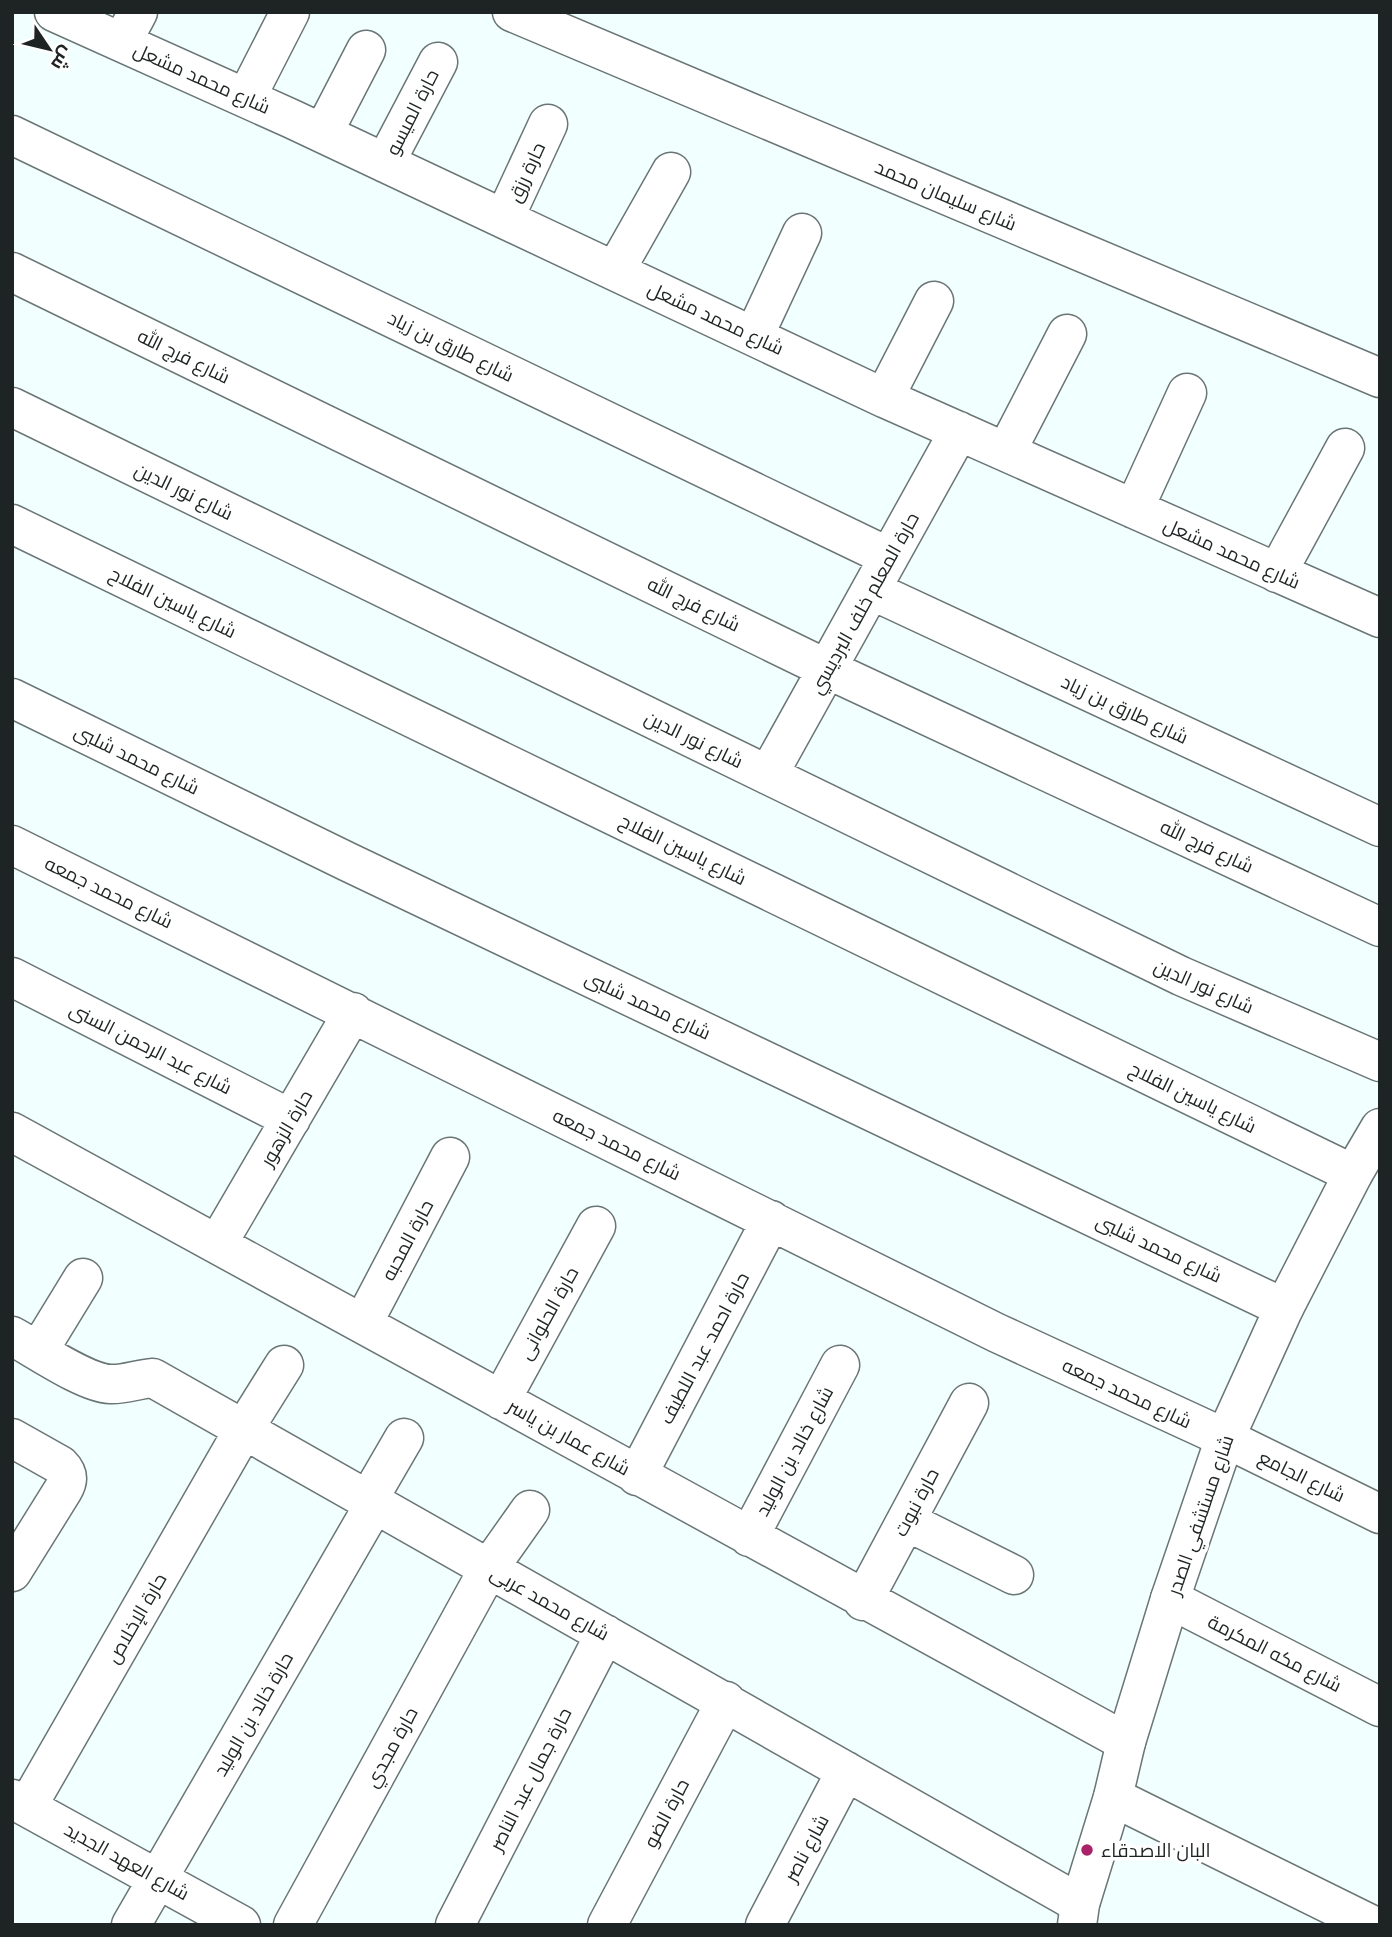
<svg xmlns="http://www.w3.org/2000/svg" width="1392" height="1937" font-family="'Noto Sans',Cairo,sans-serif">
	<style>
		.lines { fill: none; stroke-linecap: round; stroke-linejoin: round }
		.street-casing { stroke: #6a7576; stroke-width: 41 }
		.secondary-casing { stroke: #6a7576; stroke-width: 41 }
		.street { stroke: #fff; stroke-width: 38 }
		.secondary { stroke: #fff; stroke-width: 38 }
		.poi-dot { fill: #aa2267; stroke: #fff; stroke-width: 2.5 }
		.labels { text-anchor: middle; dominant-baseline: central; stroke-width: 7; stroke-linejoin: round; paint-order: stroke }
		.street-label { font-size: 19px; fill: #1e2323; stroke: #fff }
		.poi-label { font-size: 19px; fill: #1e2323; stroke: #fff; text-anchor: start }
	</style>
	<rect width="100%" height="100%" fill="#f2ffff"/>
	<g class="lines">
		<g class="street-casing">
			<path id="street" d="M54 12 292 119 884 398 1380 618
				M512 12 1380 378
				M122 42 138 12
				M246 98 290 12
				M323 133 366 50
				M12 135 889 557
				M385 163 438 62
				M504 219 548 124
				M615 271 671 172
				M12 272 827 669 1380 927
				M754 336 802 233
				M884 398 934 301
				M12 407 1181 976 1380 1062
				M1006 452 1067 334
				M1134 509 1187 393
				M12 524 1353 1174
				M1277 573 1345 448
				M871 590 1380 827
				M12 698 348 862 1284 1308
				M768 775 959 431
				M12 845 997 1333 1225 1438 1380 1514
				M12 977 291 1119
				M12 1132C385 1333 753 1541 1126 1742
				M218 1243 353 1012
				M363 1323 450 1157
				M12 1336C36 1349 85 1383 110 1384 124 1385 138 1379 153 1378L1080 1904
				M39 1350 83 1278
				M501 1400 596 1226
				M12 1438 60 1465C68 1473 69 1480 63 1490L12 1572
				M637 1476 771 1220
				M368 1500 404 1438
				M906 1521 1014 1575
				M749 1537 840 1365
				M1170 1599 1380 1707
				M863 1601 969 1403
				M1113 1797 1372 1925
				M12 1799 241 1925
				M27 1807 244 1429 284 1365
				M131 1925 375 1503
				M293 1925 489 1568 530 1510
				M455 1925 605 1634
				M607 1925 726 1701
				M765 1925 846 1771"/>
		</g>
		<g class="secondary-casing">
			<path id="secondary" d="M1077 1925 1080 1904 1113 1797 1126 1742 1170 1599 1225 1438 1284 1308 1353 1174 1380 1128"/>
		</g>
		<use href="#street" class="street"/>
		<use href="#secondary" class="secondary"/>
	</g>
	<circle class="poi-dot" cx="1087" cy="1850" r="7"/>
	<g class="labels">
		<g class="street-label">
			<text transform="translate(202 78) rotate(24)">شارع محمد مشعل</text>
			<text transform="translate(412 112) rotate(-63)">حارة الميسو</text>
			<text transform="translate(526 172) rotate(-65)">حارة رزق</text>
			<text transform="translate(946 195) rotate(23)">شارع سليمان محمد</text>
			<text transform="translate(716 318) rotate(25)">شارع محمد مشعل</text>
			<text transform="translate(451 346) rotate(26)">شارع طارق بن زياد</text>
			<text transform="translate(184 356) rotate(26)">شارع فرج الله</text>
			<text transform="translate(184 491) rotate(26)">شارع نور الدين</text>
			<text transform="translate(1232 553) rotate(24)">شارع محمد مشعل</text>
			<text transform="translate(173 602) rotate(26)">شارع ياسين الفلاح</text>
			<text transform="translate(864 603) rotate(-61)">حارة المعلم خلف البرديسي</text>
			<text transform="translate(694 604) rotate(26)">شارع فرج الله</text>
			<text transform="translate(1125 709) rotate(25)">شارع طارق بن زياد</text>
			<text transform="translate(694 739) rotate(26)">شارع نور الدين</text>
			<text transform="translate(137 759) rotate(26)">شارع محمد شلبى</text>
			<text transform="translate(1207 846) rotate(25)">شارع فرج الله</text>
			<text transform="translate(683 849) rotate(26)">شارع ياسين الفلاح</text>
			<text transform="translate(109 892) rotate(26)">شارع محمد جمعه</text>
			<text transform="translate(1204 986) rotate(24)">شارع نور الدين</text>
			<text transform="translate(648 1005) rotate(25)">شارع محمد شلبى</text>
			<text transform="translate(151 1048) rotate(27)">شارع عبد الرحمن السنى</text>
			<text transform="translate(1193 1097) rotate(26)">شارع ياسين الفلاح</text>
			<text transform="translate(286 1128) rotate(-60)">حارة الزهور</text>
			<text transform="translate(617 1144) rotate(26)">شارع محمد جمعه</text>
			<text transform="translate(407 1240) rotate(-62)">حارة المحبه</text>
			<text transform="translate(1159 1248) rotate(25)">شارع محمد شلبى</text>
			<text transform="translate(548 1313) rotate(-61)">حارة الحلوانى</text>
			<text transform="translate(704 1348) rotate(-62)">حارة احمد عبد اللطيف</text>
			<text transform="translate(1127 1393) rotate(25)">شارع محمد جمعه</text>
			<text transform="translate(569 1437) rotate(29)">شارع عمار بن ياسر</text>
			<text transform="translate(794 1451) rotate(-62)">شارع خالد بن الوليد</text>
			<text transform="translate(1302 1476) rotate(26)">شارع الجامع</text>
			<text transform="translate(916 1502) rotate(-62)">حارة نبوت</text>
			<text transform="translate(1200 1515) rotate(-71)">شارع مستشفي الصدر</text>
			<text transform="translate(550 1603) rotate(29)">شارع محمد عربى</text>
			<text transform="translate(136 1618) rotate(-60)">حارة الإخلاص</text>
			<text transform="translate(1275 1653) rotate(27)">شارع مكه المكرمة</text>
			<text transform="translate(253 1714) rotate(-60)">حارة خالد بن الوليد</text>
			<text transform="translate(391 1747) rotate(-61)">حارة مجدي</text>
			<text transform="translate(530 1779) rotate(-63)">حارة جمال عبد الناصر</text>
			<text transform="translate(666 1813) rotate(-62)">حارة الضو</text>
			<text transform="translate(806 1848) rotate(-62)">شارع ناصر</text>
			<text transform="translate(127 1861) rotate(29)">شارع العهد الجديد</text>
		</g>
		<g class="poi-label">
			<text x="1101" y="1850">البان الاصدقاء</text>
		</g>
	</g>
	<rect width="1392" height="1937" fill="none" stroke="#1e2323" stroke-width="28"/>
	<g transform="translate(49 49) rotate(125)" stroke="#ffffff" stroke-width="5" paint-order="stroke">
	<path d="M0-5L12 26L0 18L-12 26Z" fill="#1e2323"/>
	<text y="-10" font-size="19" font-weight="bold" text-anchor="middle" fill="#1e2323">ش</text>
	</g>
</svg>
